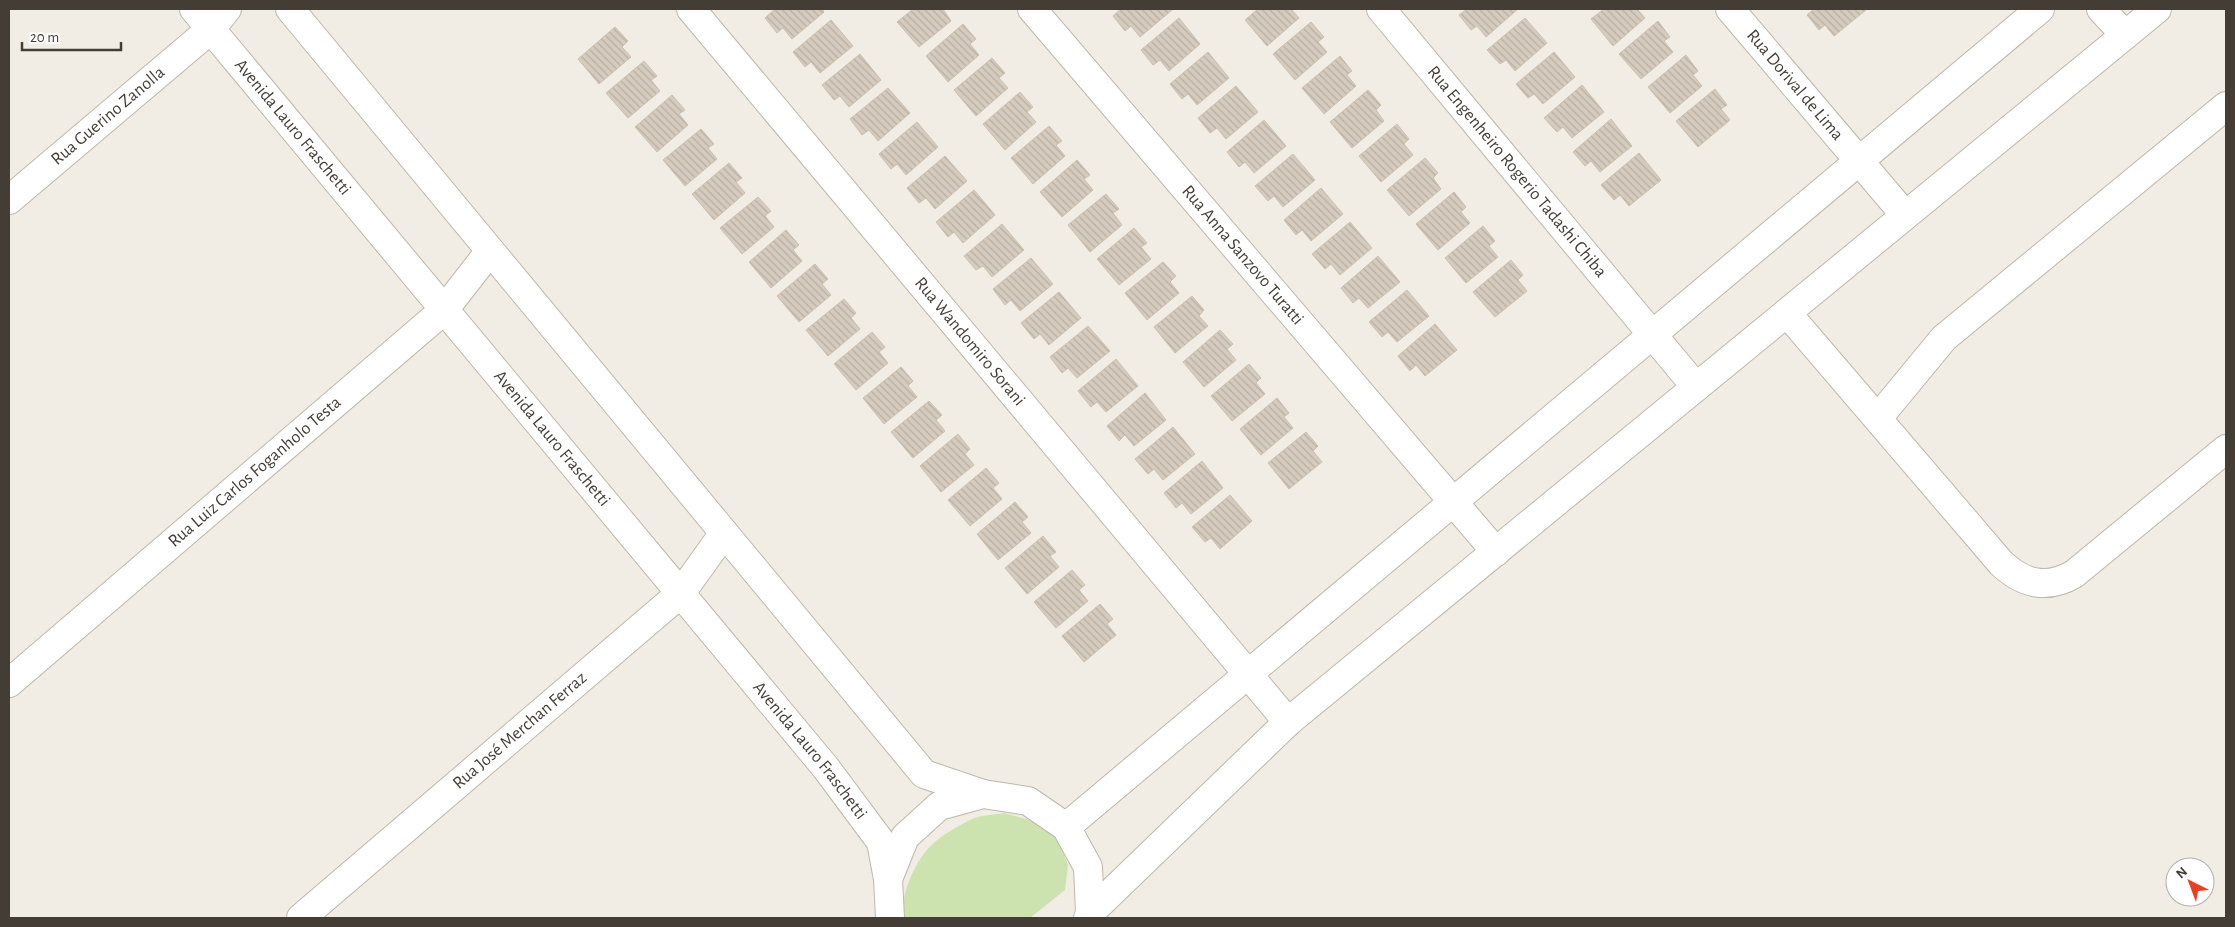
<svg xmlns="http://www.w3.org/2000/svg" width="2235" height="927" font-family="'Alegreya Sans',sans-serif">
	<style>
		.grass { fill: #cce3b0 }
		.building { fill: url(#building-back-hatch); stroke: #ccc0af }
		.lines { fill: none; stroke-linecap: round; stroke-linejoin: round }
		.street-casing { stroke: #beb7ab; stroke-width: 30 }
		.street { stroke: #fff; stroke-width: 28 }
		.labels { text-anchor: middle; dominant-baseline: central; stroke-width: 4.5; stroke-linejoin: round; paint-order: stroke }
		.street-label { font-size: 18px; fill: #433d35; stroke: #fff }
	</style>
	<defs>
		<pattern id="building-back-hatch" width="6" height="6" patternUnits="userSpaceOnUse" patternTransform="scale(1.25)"><rect width="6" height="6" fill="#d5cbbe"/><path d="M-1 5l2 2M0 0l6 6M5-1l2 2" fill="none" stroke="#b8afa4"/></pattern>
	</defs>
	<rect width="100%" height="100%" fill="#f1ede4"/>
	<path class="grass" d="M1004 813 1037 822 1057 837 1068 865 1065 890 1030 918H903C900 897 913 867 926 851 936 838 956 827 970 820 979 815 993 815 1004 813Z"/>
	<path class="building" d="M775 9H822L824 12 792 39 783 28 777 33 765 18Z
		M913 9H943L951 21 919 47 897 22Z
		M1121 9H1171L1172 10 1140 37 1131 26 1125 31 1113 16Z
		M1258 9H1291L1299 18 1267 46 1245 20Z
		M1467 9H1518L1486 37 1477 26 1471 30 1459 15Z
		M1604 9H1637L1645 18 1613 46 1591 19Z
		M1814 9H1865L1866 10 1834 36 1825 25 1819 30 1807 15Z
		M1179 18 1200 44 1169 71 1160 60 1153 65 1141 50Z
		M1525 18 1547 43 1515 71 1506 60 1500 64 1487 50Z
		M831 20 853 46 820 73 811 62 805 67 793 52Z
		M1658 21 1670 37 1664 41 1673 52 1641 79 1619 54Z
		M1311 22 1324 37 1318 42 1327 52 1295 80 1273 54Z
		M963 24 976 39 970 44 979 55 948 82 926 56Z
		M615 27 628 41 622 47 631 57 599 84 578 59Z
		M1208 52 1229 78 1197 105 1188 94 1182 99 1170 84Z
		M1554 52 1575 77 1543 104 1534 94 1528 98 1516 84Z
		M860 54 881 80 849 107 840 96 834 100 822 85Z
		M1686 55 1698 71 1693 75 1702 86 1670 113 1648 87Z
		M1340 56 1352 71 1347 75 1356 86 1324 114 1302 88Z
		M992 58 1005 73 999 78 1008 88 976 116 954 90Z
		M644 61 657 76 651 80 660 91 628 118 606 93Z
		M1582 85 1604 112 1572 138 1563 127 1557 132 1544 118Z
		M1236 86 1258 112 1226 139 1217 128 1210 133 1198 118Z
		M888 88 910 113 878 141 869 130 862 135 850 119Z
		M1715 89 1727 105 1721 109 1730 120 1698 147 1676 121Z
		M1368 90 1381 105 1376 110 1384 121 1352 148 1330 122Z
		M1020 92 1033 107 1027 112 1036 122 1005 150 983 124Z
		M672 95 685 110 679 114 688 125 657 152 635 127Z
		M1611 119 1632 146 1600 172 1591 161 1585 166 1573 152Z
		M1264 120 1286 146 1254 173 1245 162 1239 167 1227 152Z
		M917 122 938 147 906 175 897 164 891 169 879 154Z
		M1397 124 1409 139 1404 144 1413 155 1381 182 1359 156Z
		M1049 126 1062 141 1056 145 1065 156 1033 184 1011 158Z
		M701 129 714 144 708 148 717 159 685 186 663 160Z
		M1639 153 1661 180 1629 206 1620 195 1614 200 1601 185Z
		M1293 154 1315 180 1283 207 1274 196 1268 201 1255 186Z
		M945 156 967 181 935 209 926 198 919 203 907 188Z
		M1425 158 1438 173 1433 178 1441 189 1409 216 1387 190Z
		M1077 160 1090 175 1084 179 1093 190 1062 217 1040 192Z
		M729 163 742 178 736 182 745 193 714 220 692 194Z
		M1321 188 1343 214 1311 241 1302 230 1296 235 1284 220Z
		M974 190 995 215 963 243 954 232 948 237 936 222Z
		M1454 192 1466 207 1461 212 1470 223 1438 250 1416 224Z
		M1106 194 1119 209 1113 213 1122 225 1090 252 1068 225Z
		M758 197 771 211 765 216 774 227 742 254 720 228Z
		M1350 222 1372 248 1340 275 1331 264 1325 269 1312 254Z
		M1002 224 1024 250 992 277 983 266 976 270 964 256Z
		M1483 226 1495 241 1489 246 1498 257 1466 283 1445 258Z
		M1134 228 1147 243 1141 247 1151 259 1119 285 1097 259Z
		M786 230 799 245 793 250 802 261 771 288 749 262Z
		M1378 256 1400 282 1368 308 1359 298 1353 303 1341 288Z
		M1031 258 1053 284 1020 311 1011 300 1005 305 993 289Z
		M1511 260 1523 275 1518 280 1527 291 1495 317 1473 292Z
		M1163 262 1176 276 1170 282 1179 293 1147 320 1125 293Z
		M815 264 828 279 822 284 831 295 799 322 777 296Z
		M1407 290 1429 316 1397 342 1388 332 1382 337 1369 322Z
		M1059 292 1081 318 1049 345 1040 334 1034 339 1021 323Z
		M1192 296 1204 310 1199 316 1208 326 1175 353 1154 327Z
		M844 299 856 313 851 318 860 329 828 356 806 330Z
		M1435 324 1457 350 1425 376 1416 365 1410 371 1398 356Z
		M1088 326 1110 351 1077 378 1068 368 1062 373 1050 357Z
		M1220 330 1233 344 1227 349 1236 360 1204 387 1183 362Z
		M872 332 885 347 879 352 888 363 856 390 834 364Z
		M1116 359 1138 386 1106 412 1097 402 1091 407 1078 391Z
		M1249 364 1261 378 1256 383 1265 394 1232 421 1211 396Z
		M901 367 913 381 908 386 917 397 884 424 863 398Z
		M1145 393 1166 420 1134 446 1125 435 1119 441 1107 426Z
		M1277 398 1289 413 1284 417 1293 428 1261 455 1240 429Z
		M929 401 942 415 936 420 945 431 913 458 891 432Z
		M1173 427 1195 454 1163 480 1154 469 1148 474 1135 459Z
		M1306 432 1318 446 1313 451 1322 462 1289 489 1268 463Z
		M958 434 970 449 965 454 974 465 941 492 920 466Z
		M1202 461 1223 488 1191 514 1182 503 1176 508 1164 493Z
		M986 468 999 483 993 488 1002 499 970 526 948 500Z
		M1230 495 1252 521 1220 549 1211 538 1205 542 1192 527Z
		M1015 502 1028 517 1022 522 1031 533 998 560 977 534Z
		M1043 536 1056 552 1050 556 1059 567 1027 594 1005 568Z
		M1072 570 1085 585 1079 590 1088 601 1056 628 1034 602Z
		M1100 604 1113 619 1107 624 1116 635 1084 662 1062 636Z"/>
	<g class="lines">
		<g class="street-casing">
			<g id="street">
				<path id="s1" d="M194 9 826 768 881 842 888 879"/>
				<path d="M290 9 924 774 983 794"/>
				<path id="s2" d="M691 9 1288 722"/>
				<path id="s3" d="M1032 9 1496 552"/>
				<path id="s4" d="M1381 9 1696 387"/>
				<path id="s5" d="M1730 9 1905 215"/>
				<path d="M2101 9 2125 35"/>
				<path id="s6" d="M9 200 211 29 227 9"/>
				<path d="M1787 313 2001 563C2023 584 2047 590 2074 574L2226 449"/>
				<path d="M1878 418 1944 338 2226 106"/>
				<path id="s7" d="M9 683 444 310 490 251"/>
				<path d="M1066 827 2040 9"/>
				<path d="M1090 913 1288 722 2157 9"/>
				<path id="s8" d="M301 918 681 593 724 533"/>
				<path d="M890 918 888 879 905 837 939 806 983 794 1028 801 1066 827 1088 867 1090 913 1088 918"/>
			</g>
		</g>
		<use href="#street" class="street"/>
	</g>
	<g class="labels">
		<g class="street-label">
			<text stroke="none"><textPath href="#s5" startOffset="100">Rua Dorival de Lima</textPath></text>
			<text stroke="none"><textPath href="#s6" startOffset="130">Rua Guerino Zanolla</textPath></text>
			<text stroke="none"><textPath href="#s1" startOffset="154">Avenida Lauro Fraschetti</textPath></text>
			<text stroke="none"><textPath href="#s4" startOffset="212">Rua Engenheiro Rogerio Tadashi Chiba</textPath></text>
			<text stroke="none"><textPath href="#s3" startOffset="324">Rua Anna Sanzovo Turatti</textPath></text>
			<text stroke="none"><textPath href="#s2" startOffset="434">Rua Wandomiro Sorani</textPath></text>
			<text stroke="none"><textPath href="#s1" startOffset="559">Avenida Lauro Fraschetti</textPath></text>
			<text stroke="none"><textPath href="#s7" startOffset="324">Rua Luiz Carlos Foganholo Testa</textPath></text>
			<text stroke="none"><textPath href="#s8" startOffset="288">Rua José Merchan Ferraz</textPath></text>
			<text stroke="none"><textPath href="#s1" startOffset="964">Avenida Lauro Fraschetti</textPath></text>
		</g>
	</g>
	<rect width="2235" height="927" fill="none" stroke="#433d35" stroke-width="20"/>
	<g transform="translate(2190 882) rotate(318)"><circle r="24" fill="#ffffff" stroke="#b4b1ae"/>
	<path d="M0-4L9 19L0 12L-9 19Z" fill="#ea3f22"/>
	<text y="-8" font-size="14" font-weight="bold" text-anchor="middle" fill="#433d35">N</text>
	</g>
	<path d="M22 42v8h99v-8" fill="none" stroke="#433d35" stroke-width="2.5"/>
	<text x="30" y="42" font-size="15" fill="#433d35" stroke="#ffffff" stroke-width="4" paint-order="stroke">20 m</text>
</svg>
